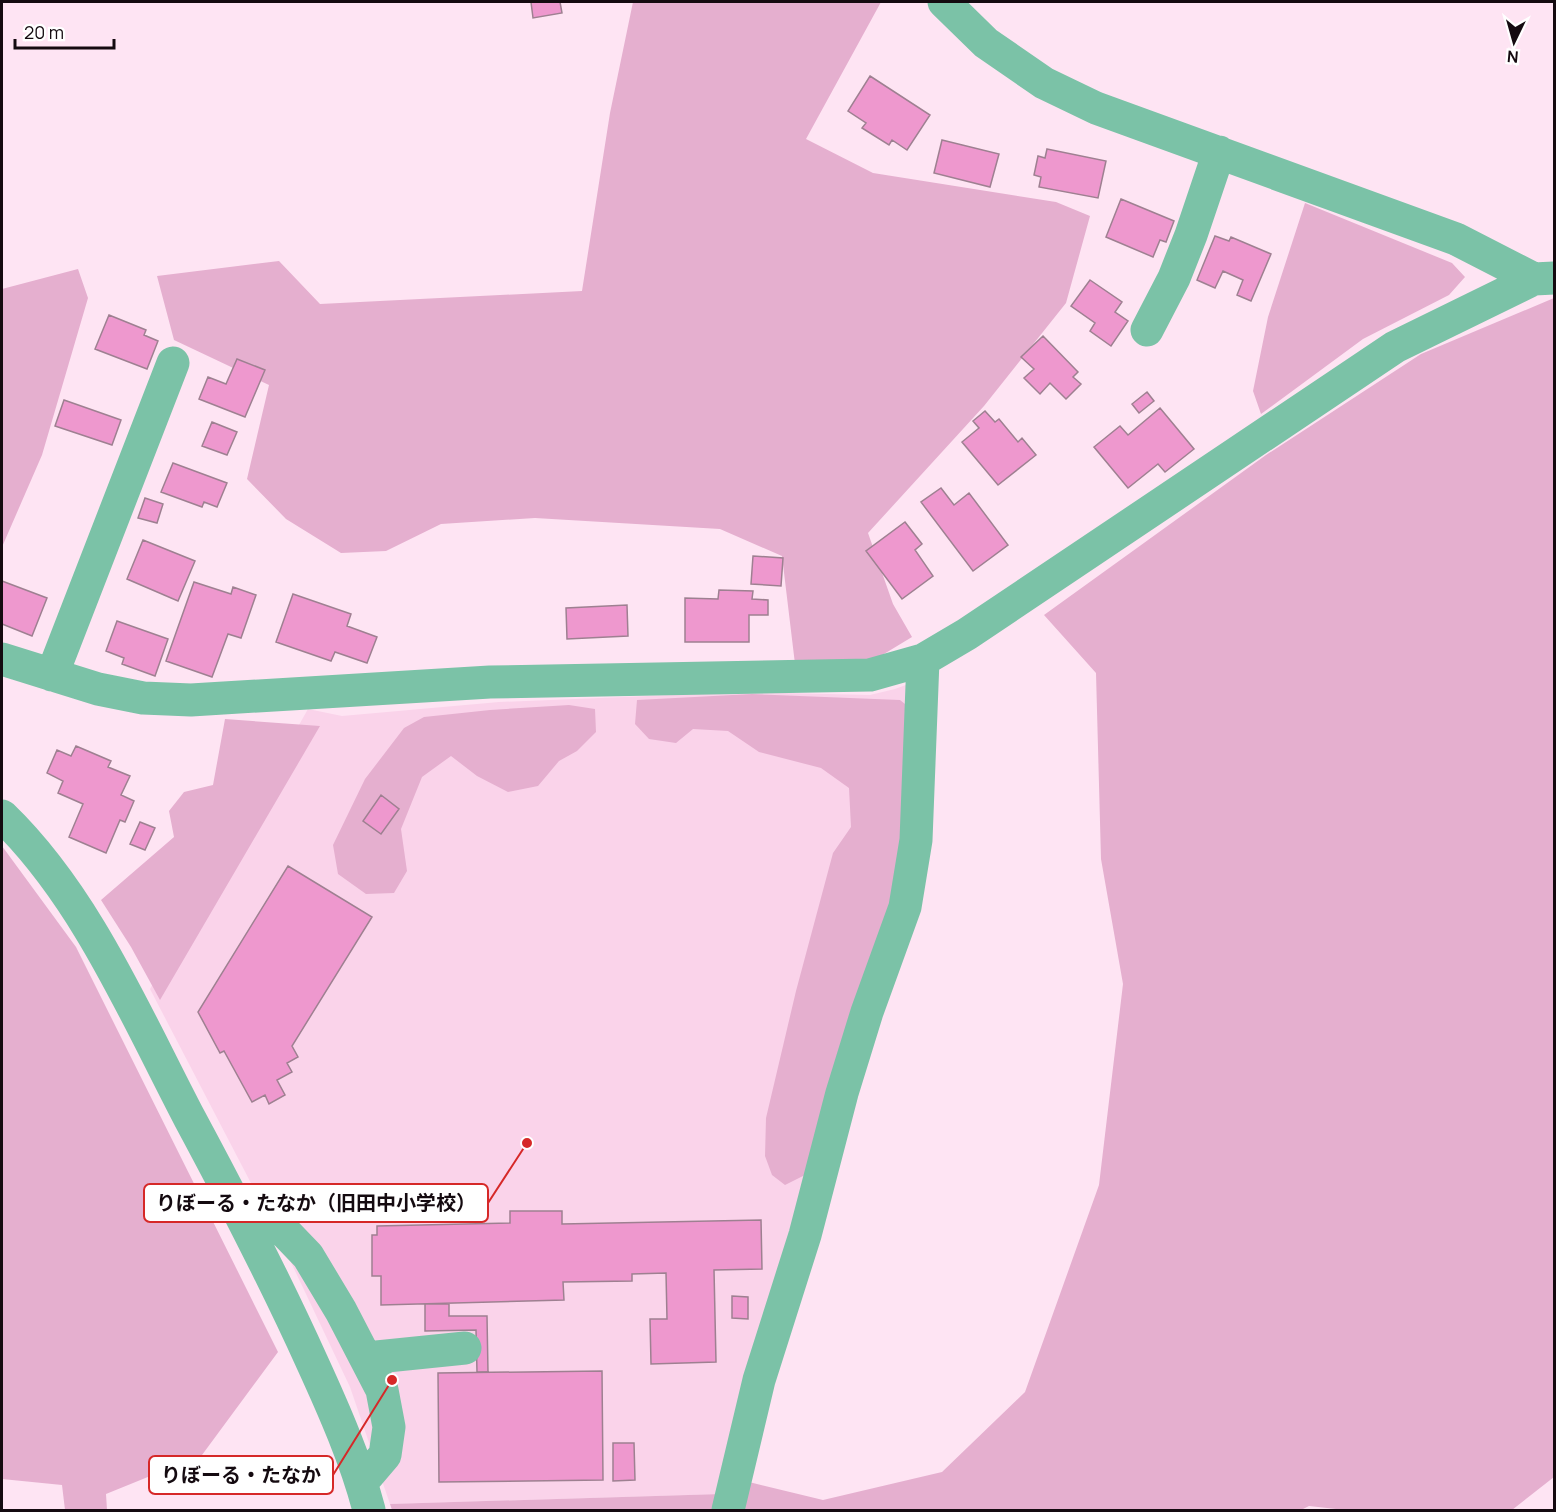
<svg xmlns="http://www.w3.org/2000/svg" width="1556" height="1512" font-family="Manrope,'Noto Sans JP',sans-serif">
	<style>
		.built { fill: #fad3ea }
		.green { fill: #e5afcf }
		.building { fill: #ee98ce; stroke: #9e8091; stroke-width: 1.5 }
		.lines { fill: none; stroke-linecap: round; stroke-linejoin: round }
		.minor { stroke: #7bc2a7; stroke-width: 33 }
		.leader { fill: none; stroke: #d62828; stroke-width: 2 }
		.callout-dot { fill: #d62828; stroke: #fff; stroke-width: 2 }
		.callout { fill: #fff; stroke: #d62828; stroke-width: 2 }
		.callout-label { font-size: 20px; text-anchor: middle; font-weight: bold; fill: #140a10 }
	</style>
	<rect width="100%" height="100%" fill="#fee4f3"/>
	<path class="built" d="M911 683 904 881 721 1494 390 1504 350 1387 279 1237 150 989 308 709 342 716 499 702 746 692 870 695 895 689Z"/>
	<path class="green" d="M633 2H881L806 139 873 173 1056 202 1090 216 1066 303 984 406 868 533 893 604 912 637 874 660 795 664 782 556 720 529 535 518 441 524 386 551 341 553 286 519 247 479 269 385 174 340 157 276 279 261 320 304 582 291 610 113Z
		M1305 203 1452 263 1465 277 1449 295 1363 339 1261 414 1253 391 1268 317Z
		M78 269 88 298 42 455 2 547V289Z
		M1554 298V1477L1512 1510H1345L1309 1506 1301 1510H736L745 1481 823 1500 942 1472 1025 1392 1099 1185 1123 984 1101 859 1096 673 1044 615 1266 455 1421 354Z
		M752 694 900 700 910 708 898 884 809 1173 785 1185 772 1175 765 1156 766 1118 796 991 833 853 851 827 849 788 821 768 759 752 728 731 693 729 676 743 649 739 635 724 637 700Z
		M569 705 595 709 596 732 577 751 559 761 538 786 508 792 477 776 451 756 422 777 401 829 407 871 394 893 366 894 338 874 333 845 365 779 404 728 424 717 490 710Z
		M225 719 320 726 160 1000 131 947 101 900 174 837 169 811 184 792 213 785Z
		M2 846 76 947 278 1352 202 1455 106 1494 107 1510H65L62 1485 2 1479Z
		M721 1494 717 1510H392L390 1504Z"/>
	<path class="building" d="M531 2H560L562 13 533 18Z
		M870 76 930 115 907 150 892 140 889 145 862 128 866 123 848 111Z
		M942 140 999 154 990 187 934 173Z
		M1047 149 1106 161 1098 198 1039 187 1041 177 1034 175 1038 156 1045 158Z
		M1121 199 1174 221 1166 242 1160 240 1153 257 1106 237Z
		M1215 236 1229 241 1231 237 1271 254 1251 301 1237 295 1243 280 1223 271 1215 288 1197 280Z
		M1090 280 1122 302 1115 312 1128 321 1111 346 1090 331 1095 323 1071 306Z
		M109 315 146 330 144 335 158 341 147 369 95 349Z
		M1043 336 1078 372 1073 377 1081 384 1066 399 1050 383 1040 394 1024 378 1034 369 1021 357Z
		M237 359 265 370 245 417 199 399 208 377 226 384Z
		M1147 392 1154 401 1139 413 1132 404Z
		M64 400 121 420 112 445 55 426Z
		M1160 408 1194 449 1165 472 1158 464 1128 488 1094 447 1120 426 1128 435Z
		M985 411 995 422 999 419 1018 442 1022 438 1036 455 998 485 962 442 979 428 973 421Z
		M212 422 237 432 227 455 202 446Z
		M173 463 227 483 217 507 204 502 202 507 161 492Z
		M941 488 954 505 969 493 1008 545 973 571 921 502Z
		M145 498 163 504 157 523 138 518Z
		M905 522 922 544 915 550 933 576 902 599 866 551Z
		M143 540 195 561 178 601 127 579Z
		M753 556 783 558 781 586 751 584Z
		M2 581 47 598 32 636 2 624Z
		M194 582 231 594 233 587 256 595 241 638 228 634 212 677 166 661Z
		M719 590 753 591 752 599 768 600V615H749V642H685V598L718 599Z
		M293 594 351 614 347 626 377 637 367 663 335 652 331 661 276 642Z
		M627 605 628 636 567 639 566 608Z
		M117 621 168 639 155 676 122 664 124 658 106 651Z
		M76 746 111 761 108 767 130 776 121 795 134 801 125 822 120 820 106 853 69 837 83 804 58 793 63 781 47 773 57 750 71 756Z
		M381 795 399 809 381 834 363 821Z
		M140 822 155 828 145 850 130 844Z
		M288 866 372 917 292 1046 298 1057 287 1063 292 1072 277 1080 285 1095 269 1104 265 1095 252 1102 224 1051 220 1053 198 1012Z
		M510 1211H562V1224L761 1220 762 1269 714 1270 716 1362 651 1364 650 1319H667L666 1273 632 1274V1281L563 1282 564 1300 381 1305V1276H372V1235H377V1226L510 1223Z
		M732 1296 748 1297V1319L732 1318Z
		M425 1304H449V1316H487L488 1372H477L476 1330 425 1331Z
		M602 1371 603 1480 439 1482 438 1373Z
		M613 1443H634L635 1480 613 1481Z"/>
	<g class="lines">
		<path class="minor" d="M944 2 986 43 1044 83 1096 108 1456 239 1534 279
			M1147 330 1174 278 1191 235 1219 152
			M2 659 98 689 143 698 191 700 490 682 870 675 923 660 967 634 1395 347 1534 279 1554 278
			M52 675 173 363
			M2 816C86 897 136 1016 190 1119 233 1199 275 1280 312 1362 334 1410 356 1460 369 1510
			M244 1222 283 1230 308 1256 341 1311 382 1390 389 1427 385 1455 362 1482
			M367 1358 465 1348
			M728 1510 759 1380 805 1235 842 1093 867 1012 905 907 916 840 923 660"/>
	</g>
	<path class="leader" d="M527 1143L488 1203M392 1380L333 1475"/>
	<g class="callout-dot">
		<circle cx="527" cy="1143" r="6"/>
		<circle cx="392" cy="1380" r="6"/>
	</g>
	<g class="callout">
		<rect x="144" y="1184" width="344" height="38" rx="6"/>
		<rect x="149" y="1456" width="184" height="38" rx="6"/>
	</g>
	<g class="callout-label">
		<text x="316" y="1210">りぼーる・たなか（旧田中小学校）</text>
		<text x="241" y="1482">りぼーる・たなか</text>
	</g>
	<rect width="1556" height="1512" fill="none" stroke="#140a10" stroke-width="6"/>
	<g transform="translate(1514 42) rotate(185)" stroke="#ffffff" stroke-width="4.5" paint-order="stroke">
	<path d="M0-4.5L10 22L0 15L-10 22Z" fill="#140a10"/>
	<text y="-9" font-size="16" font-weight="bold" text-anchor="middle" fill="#140a10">N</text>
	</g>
	<path d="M15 39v9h99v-9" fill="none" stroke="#140a10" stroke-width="3"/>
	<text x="24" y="39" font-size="18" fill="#140a10" stroke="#ffffff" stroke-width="4.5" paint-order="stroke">20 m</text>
</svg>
